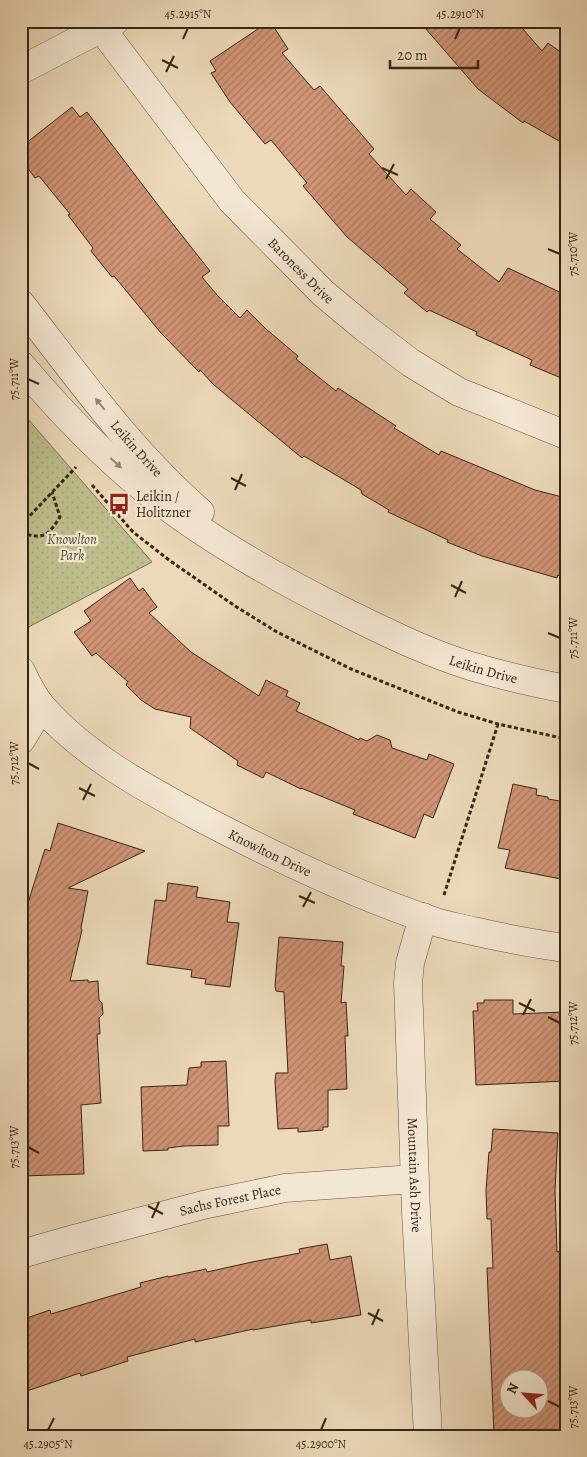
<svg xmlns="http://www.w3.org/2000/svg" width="587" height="1457" font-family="Alegreya,serif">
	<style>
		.grass { fill: url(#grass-dots); stroke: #7a7250 }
		.building { fill: url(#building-hatch); stroke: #362615; fill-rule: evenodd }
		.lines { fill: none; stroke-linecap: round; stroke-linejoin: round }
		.minor-casing { stroke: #64533e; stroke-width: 29 }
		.path { stroke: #362615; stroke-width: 3; stroke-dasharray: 4 2.5; stroke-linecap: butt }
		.minor { stroke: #f3e6d2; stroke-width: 28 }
		.oneway { fill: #948674 }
		.ticks { fill: none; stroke: #362615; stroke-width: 2 }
		.labels { text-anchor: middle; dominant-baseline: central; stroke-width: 4.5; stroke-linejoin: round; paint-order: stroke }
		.street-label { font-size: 14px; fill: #362615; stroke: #f3e6d2 }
		.poi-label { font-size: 14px; fill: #362615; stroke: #f3e6d2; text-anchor: start }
		.park-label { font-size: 14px; font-style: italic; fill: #584c33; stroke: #f3e6d2 }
		.neatline { fill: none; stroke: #362615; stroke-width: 2 }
		.ticks-label { font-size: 12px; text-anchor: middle; fill: #362615 }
	</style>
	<defs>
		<pattern id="grass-dots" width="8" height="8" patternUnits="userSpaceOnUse" patternTransform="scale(1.25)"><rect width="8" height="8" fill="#bdbe8c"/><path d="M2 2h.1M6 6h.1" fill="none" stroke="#a3a378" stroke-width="1.8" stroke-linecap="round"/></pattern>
		<pattern id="building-hatch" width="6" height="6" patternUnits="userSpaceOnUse" patternTransform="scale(1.25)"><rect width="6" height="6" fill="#d19476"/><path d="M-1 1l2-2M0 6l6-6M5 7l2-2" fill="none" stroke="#aa7960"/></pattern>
	</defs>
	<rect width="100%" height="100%" fill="#ecd9b9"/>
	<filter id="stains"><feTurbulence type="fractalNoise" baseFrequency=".004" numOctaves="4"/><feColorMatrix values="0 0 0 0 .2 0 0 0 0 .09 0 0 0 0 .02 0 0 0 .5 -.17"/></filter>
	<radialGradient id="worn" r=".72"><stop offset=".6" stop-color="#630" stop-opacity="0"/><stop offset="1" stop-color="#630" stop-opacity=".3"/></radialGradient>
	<path class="grass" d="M21 411 152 562 21 631Z"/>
	<path class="building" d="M270 21 288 49 282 53 314 90 320 86 374 149 369 154 406 195 411 189 436 212 430 219 461 245 457 249 499 282 508 268 566 295V380L530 365 532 360 476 335 477 332 429 310 427 312 404 293 408 289 347 237 303 186 307 183 271 140 265 144 230 102 211 73 216 71 210 61Z
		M419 21H516L542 51 548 43 566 56V145L524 121 523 123 478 89Z
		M72 107 80 117 87 112 161 209 210 271 202 277 217 295 240 318 247 310 266 329 298 356 296 359 336 391 338 388 396 426 394 428 439 455 441 451 535 490 566 498V553L559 576 558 575 557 578 482 556 447 542 448 540 388 512 389 510 362 494 361 490 304 456 302 458 214 385 200 370 199 372 161 333 114 276 112 277 91 251 93 248 68 215 70 214 39 176 35 178 21 159V147Z
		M130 578 139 591 143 588 157 607 149 613 191 652 259 696 266 680 288 691 286 696 300 703 296 711 359 740 360 738 367 741 377 735 390 740 392 748 427 760 429 754 454 764 433 818 424 814 415 838 353 814 355 810 301 788V789L266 772 263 778 237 765 238 761 190 728 191 717 155 709 141 700 126 685 128 682 96 653 92 656 74 632 91 621 84 611Z
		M513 784 537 789 536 795 548 797V799L566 802V880L505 868 510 850 498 848Z
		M58 823 145 851 68 888 88 891 81 928 82 930 70 981 88 980V982L98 981 99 1000 102 1003 103 1014 99 1018 100 1034H97L101 1103 81 1105 84 1174 22 1176 21 1143H24L21 1078H24L21 1016V949L26 926 23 925 27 908 26 909 45 849 50 851Z
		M168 883 198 887 196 897 230 902 227 922 239 923 230 987 205 984 206 979 191 977 192 970 147 964 155 900 166 901Z
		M279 937 343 942 341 966H344L341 1003 346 1002 348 1036H345L347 1089 328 1090V1127H323V1130L298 1132V1128L278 1129 275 1081 276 1073H288L284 992 276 991 275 986Z
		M484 1000H513V1014L566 1012V1081L476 1085 473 1011H478L477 1003H484Z
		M226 1061 229 1126H218V1145L184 1146 168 1148V1150L143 1151 141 1087 187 1085 189 1068 201 1067V1062Z
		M493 1129 558 1133 555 1190 557 1252 563 1251V1254H566V1436H515V1433L494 1434 487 1268H493L491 1219H487L486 1190 489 1152H491ZM510 1380H540V1410H510Z
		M327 1244 330 1260 351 1256 361 1315 311 1323V1320L253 1330V1329L195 1342V1339L127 1357 128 1361 81 1376 80 1373 21 1393V1320L50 1310 51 1314 141 1287 140 1283 168 1276V1277L206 1269 207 1272 252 1262 300 1253 299 1249Z"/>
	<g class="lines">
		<g class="minor-casing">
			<g id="minor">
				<path id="s1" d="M101 28 232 201 323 293 365 328 411 363 459 392 566 435"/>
				<path d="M21 70 115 21"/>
				<path id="s2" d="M21 304C77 376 131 452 200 512"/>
				<path id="s3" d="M21 365C59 410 101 454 147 491 208 540 278 579 349 614 390 634 430 654 474 667 504 676 535 683 566 689"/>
				<path id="s4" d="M21 671C27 684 33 696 42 707 84 755 143 787 199 817 275 857 354 895 436 922 448 926 461 928 473 931 504 938 535 944 566 948"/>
				<path d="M21 740 41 707"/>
				<path id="s5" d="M423 917 410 963 408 983 416 1212 428 1436"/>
				<path id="s6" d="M21 1254 74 1239 203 1205 285 1188 414 1179"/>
			</g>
		</g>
		<path class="path" d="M92 485 133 532 169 560 235 606 277 632 351 669 458 712 498 724 566 739
			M21 525 76 467
			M21 533C44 539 47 537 60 517L52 492
			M444 895 498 724"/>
		<use href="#minor" class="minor"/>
	</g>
	<defs><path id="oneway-solid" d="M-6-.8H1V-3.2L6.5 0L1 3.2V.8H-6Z" transform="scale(1.25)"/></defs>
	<g class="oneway">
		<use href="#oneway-solid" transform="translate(100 404) rotate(-129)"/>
		<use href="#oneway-solid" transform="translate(116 463) rotate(42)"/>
	</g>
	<path class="ticks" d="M183 39 188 28M455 39 460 28M162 60 178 68M166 72 174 56M382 168 398 175M386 179 394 164M548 249 560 254M28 379 39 384M231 478 246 486M235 490 242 474M451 585 466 593M455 597 462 581M548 633 560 638M28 763 39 769M79 788 95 796M83 800 91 784M299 896 315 903M303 907 311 892M519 1003 535 1011M523 1015 531 999M548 1017 560 1023M28 1147 39 1153M148 1206 163 1214M152 1218 159 1202M368 1313 383 1321M372 1325 379 1309M548 1401 560 1407M48 1430 54 1418M321 1430 326 1418"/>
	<defs>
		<g id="bus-bare" transform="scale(1.725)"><path d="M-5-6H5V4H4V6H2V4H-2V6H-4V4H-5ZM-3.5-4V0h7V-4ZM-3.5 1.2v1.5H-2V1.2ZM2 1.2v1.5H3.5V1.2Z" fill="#8f2418" stroke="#f3e6d2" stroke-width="2.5" paint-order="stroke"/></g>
	</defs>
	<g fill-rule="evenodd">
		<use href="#bus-bare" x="119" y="504"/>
	</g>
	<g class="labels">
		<g class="street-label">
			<text stroke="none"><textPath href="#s1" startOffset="315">Baroness Drive</textPath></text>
			<text stroke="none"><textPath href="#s2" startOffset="185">Leikin Drive</textPath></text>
			<text stroke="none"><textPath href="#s3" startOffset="561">Leikin Drive</textPath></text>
			<text stroke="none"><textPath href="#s4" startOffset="314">Knowlton Drive</textPath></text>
			<text stroke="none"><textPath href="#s5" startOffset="260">Mountain Ash Drive</textPath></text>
			<text stroke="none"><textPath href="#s6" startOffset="216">Sachs Forest Place</textPath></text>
		</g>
		<g class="poi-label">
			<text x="136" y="496">Leikin /<tspan x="136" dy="16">Holitzner</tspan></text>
		</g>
		<g class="park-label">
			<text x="72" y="539">Knowlton<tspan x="72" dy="16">Park</tspan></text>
		</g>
	</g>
	<rect width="587" height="1457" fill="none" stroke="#ecd9b9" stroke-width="55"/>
	<g transform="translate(524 1394) rotate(296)"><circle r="24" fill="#f3e6d2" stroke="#a79986"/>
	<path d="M0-4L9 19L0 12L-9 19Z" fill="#8f2418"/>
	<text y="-8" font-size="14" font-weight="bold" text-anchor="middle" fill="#362615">N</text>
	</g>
	<path d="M390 60v8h88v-8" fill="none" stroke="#362615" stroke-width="2.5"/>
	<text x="397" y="60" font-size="15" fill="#362615" stroke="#f3e6d2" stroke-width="4" paint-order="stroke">20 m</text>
	<rect x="28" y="28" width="532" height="1402" class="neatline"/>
	<g class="ticks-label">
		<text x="188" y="18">45.2915°N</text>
		<text x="460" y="18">45.2910°N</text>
		<text transform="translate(573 254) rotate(-90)" y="4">75.710°W</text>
		<text transform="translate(14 379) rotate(-90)" y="4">75.711°W</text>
		<text transform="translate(573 638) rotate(-90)" y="4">75.711°W</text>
		<text transform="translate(14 763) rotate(-90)" y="4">75.712°W</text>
		<text transform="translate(573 1023) rotate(-90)" y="4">75.712°W</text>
		<text transform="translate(14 1147) rotate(-90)" y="4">75.713°W</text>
		<text transform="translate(573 1407) rotate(-90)" y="4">75.713°W</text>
		<text x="48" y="1448">45.2905°N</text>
		<text x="321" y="1448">45.2900°N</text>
	</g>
	<rect width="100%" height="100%" filter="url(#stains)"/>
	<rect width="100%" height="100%" fill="url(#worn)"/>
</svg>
